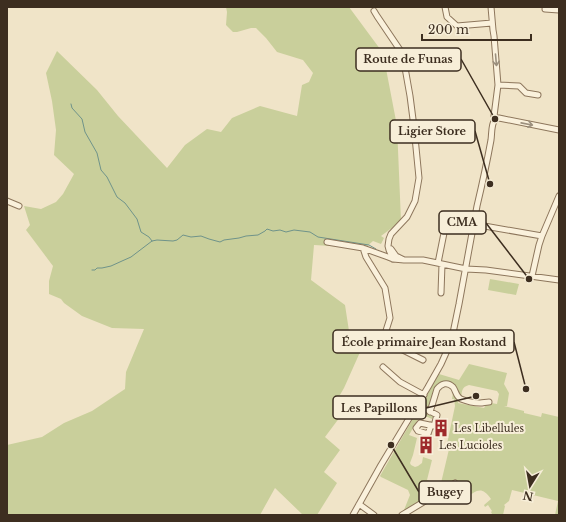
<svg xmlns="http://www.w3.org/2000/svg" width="566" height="522" font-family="'Libre Baskerville',serif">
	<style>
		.green { fill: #c9cf9b }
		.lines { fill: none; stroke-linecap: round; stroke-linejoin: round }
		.stream { stroke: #6f938a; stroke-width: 1 }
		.minor-casing { stroke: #8d765c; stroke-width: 7 }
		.minor { stroke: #faf1dc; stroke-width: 5 }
		.oneway { stroke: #9c907e }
		.labels { text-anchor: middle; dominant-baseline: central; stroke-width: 4; stroke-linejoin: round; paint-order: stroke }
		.poi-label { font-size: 10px; fill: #3d2e20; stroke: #f7eed8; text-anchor: start }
		.leader { fill: none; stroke: #3d2e20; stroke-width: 1.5 }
		.callout-dot { fill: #3d2e20; stroke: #f7eed8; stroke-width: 1.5 }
		.callout { fill: #f7eed8; stroke: #3d2e20; stroke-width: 1.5 }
		.callout-label { font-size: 11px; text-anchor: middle; font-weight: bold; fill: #3d2e20 }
	</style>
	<rect width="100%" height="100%" fill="#f0e4c8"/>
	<path class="green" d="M226 7H349L383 53 397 126 401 221 381 236 384 238 381 244 373 241 365 248 314 245 311 280 345 305 349 331 365 341 344 388 334 405 343 413 325 437 340 450 324 472 337 483 317 515H303L275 488 260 515H7V445L42 437 64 423 92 411 125 389 126 372 144 329 112 328 82 316 64 303 61 299 49 294V281L53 266 26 230 30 225 24 206 41 209 56 202 63 194 74 174 54 155 56 130 52 101 46 73 57 51 97 90 118 116 167 168 185 145 207 129 221 132 232 118 260 106 297 116 302 85 309 82 313 73 303 60 277 52 266 38 256 28H251L237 32H233L226 25 227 12Z
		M490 279 519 284 516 295 488 290Z
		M469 364 507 373 504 384 509 393 507 406H504L524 411V413L541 417 542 413 559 417V515H555L558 501 512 490 509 501 504 505 505 506 503 515H491L492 514 491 512 492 511 488 505 485 507 484 505 491 499C481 485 477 491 465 498L455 483 434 496 432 493 433 487 437 488 439 483H441L450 445 447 444 455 406 454 399H452L453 393 455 396 459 400 458 403 484 408 486 405 491 403 497 404 499 394 497 391 469 385C461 387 462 392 461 399L454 388 443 384 430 407H427L424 405 423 402 439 374 459 380Z
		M421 409 434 416 432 419 421 414 409 435 417 438 413 455 410 463 411 465 415 467 418 466 422 463 423 457 432 460 427 480 430 481 429 485H427L425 496H427L428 499 402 515 410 495 408 490 381 477 380 476 418 410Z"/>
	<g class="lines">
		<path class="stream" d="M71 104 72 108 82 119 85 132 97 153 101 170 107 177 117 197 125 203 137 219 141 232 149 237 152 241
			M92 270H95L97 268H102L111 266 122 261 131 257 152 241 157 240 173 241 177 240 183 235 191 237 201 236 209 239 220 242 224 240 239 238 246 236 258 235 265 231 267 229 273 231 280 230 286 232 294 230 310 232 318 237 369 245 376 249"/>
		<g class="minor-casing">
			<path id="minor" d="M445 7 447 17 457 26 492 23
				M545 9 559 10
				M374 11 377 16 402 53 404 62 410 96 414 127 419 178 415 201 407 217 391 234 389 239 388 246 389 250 393 259
				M498 85 519 86 526 93 538 95
				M495 119 499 118 559 130
				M7 201 19 206
				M473 224 542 236
				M327 242 363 248 388 257
				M363 248 366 257 385 288 390 318 383 340 423 360
				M391 249 396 256 404 260 393 259 388 257 396 256
				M404 260H423L466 269 486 270 559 280
				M438 263 444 233
				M532 276 539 245 542 236 559 196
				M441 293 442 264
				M383 367 400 382 424 395
				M418 405 437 415 434 426 420 423 416 428 418 431 428 434 431 425
				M430 412 437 389C441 384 447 381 453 387 456 391 456 397 461 399 466 401 475 403 480 403 483 403 486 402 489 402
				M359 504 374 515
				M353 515 381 465 428 387 441 364 450 344 453 333 459 304 477 206C482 185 487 162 491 140 492 133 491 125 495 119L494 116 498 85 494 36 493 30 491 7
				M402 515 455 483"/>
		</g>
		<use href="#minor" class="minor"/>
	</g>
	<defs><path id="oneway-shaft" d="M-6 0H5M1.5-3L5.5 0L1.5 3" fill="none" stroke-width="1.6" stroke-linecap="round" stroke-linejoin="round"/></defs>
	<g class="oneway">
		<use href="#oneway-shaft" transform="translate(496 60) rotate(85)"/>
		<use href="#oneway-shaft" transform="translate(527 124) rotate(11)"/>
	</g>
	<defs>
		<g id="building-bare" transform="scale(1.38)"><path d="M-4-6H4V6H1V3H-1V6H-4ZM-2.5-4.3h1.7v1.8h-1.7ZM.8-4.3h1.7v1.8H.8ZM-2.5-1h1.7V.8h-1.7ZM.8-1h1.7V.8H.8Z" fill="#9e2a2b" stroke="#f7eed8" stroke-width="2.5" paint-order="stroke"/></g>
	</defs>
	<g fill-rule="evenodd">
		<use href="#building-bare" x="441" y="428"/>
		<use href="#building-bare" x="426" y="445"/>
	</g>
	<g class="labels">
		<g class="poi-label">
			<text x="454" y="428">Les Libellules</text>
			<text x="439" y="445">Les Lucioles</text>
		</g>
	</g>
	<path class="leader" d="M495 119L461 59M490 184L475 131M529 279L486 223M526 389L514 342M476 396L426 408M391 445L419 492"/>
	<g class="callout-dot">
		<circle cx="495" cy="119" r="4"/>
		<circle cx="490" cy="184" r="4"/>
		<circle cx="529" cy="279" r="4"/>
		<circle cx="526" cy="389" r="4"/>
		<circle cx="476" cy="396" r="4"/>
		<circle cx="391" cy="445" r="4"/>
	</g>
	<g class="callout">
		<rect x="356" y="48" width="105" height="23" rx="4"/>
		<rect x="390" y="120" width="85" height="23" rx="4"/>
		<rect x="439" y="211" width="47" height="23" rx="4"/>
		<rect x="333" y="330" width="181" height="23" rx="4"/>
		<rect x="333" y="396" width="93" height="23" rx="4"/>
		<rect x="419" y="481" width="52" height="23" rx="4"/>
	</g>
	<g class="callout-label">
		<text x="408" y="63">Route de Funas</text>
		<text x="432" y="135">Ligier Store</text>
		<text x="462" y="226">CMA</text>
		<text x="424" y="346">École primaire Jean Rostand</text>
		<text x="379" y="412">Les Papillons</text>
		<text x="445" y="496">Bugey</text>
	</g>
	<rect width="566" height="522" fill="none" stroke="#3d2e20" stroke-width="16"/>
	<g transform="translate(530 486) rotate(191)" stroke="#f7eed8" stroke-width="3" paint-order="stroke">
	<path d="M0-3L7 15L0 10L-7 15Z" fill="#3d2e20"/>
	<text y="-6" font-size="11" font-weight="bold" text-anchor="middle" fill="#3d2e20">N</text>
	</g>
	<path d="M422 34v6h109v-6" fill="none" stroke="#3d2e20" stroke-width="2"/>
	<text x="428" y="34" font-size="12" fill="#3d2e20" stroke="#f7eed8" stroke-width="3" paint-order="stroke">200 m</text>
</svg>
